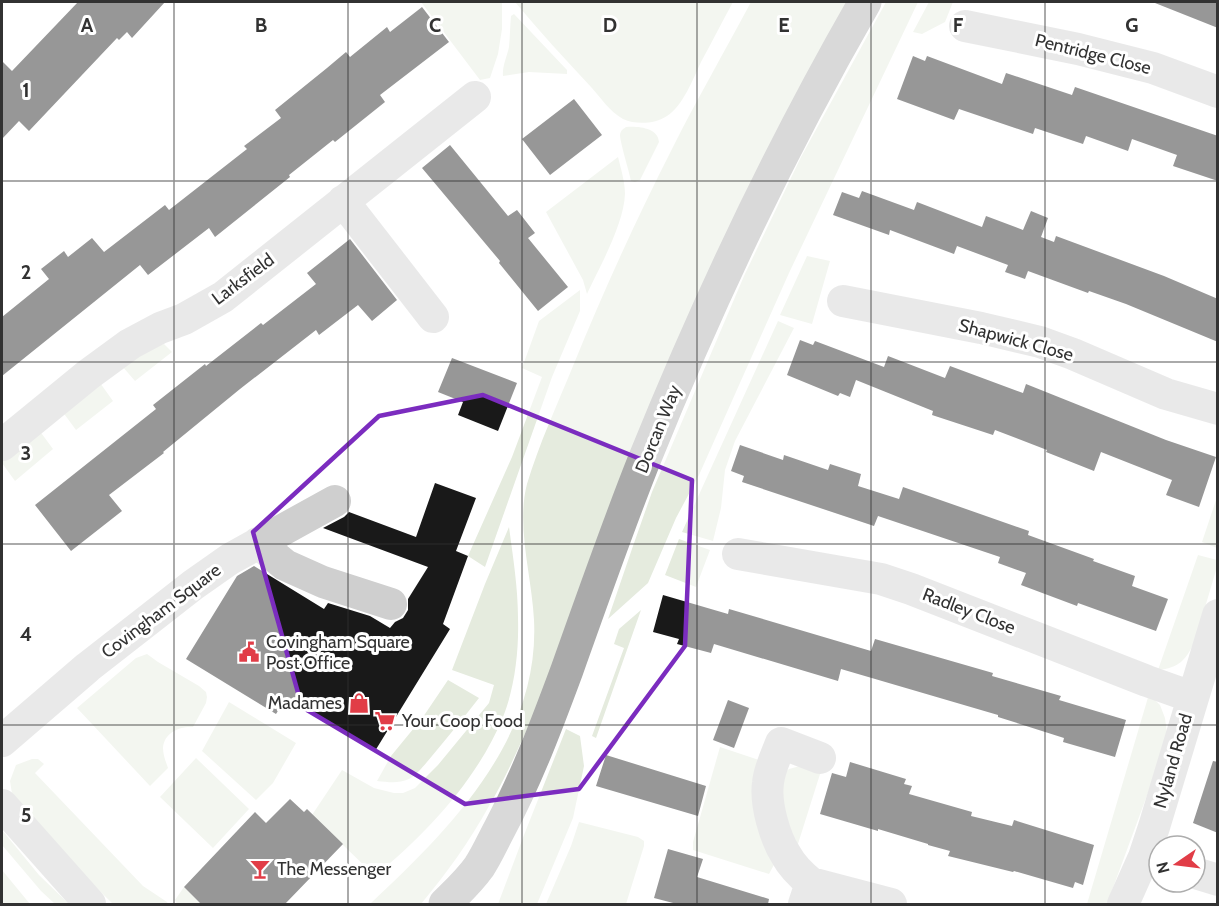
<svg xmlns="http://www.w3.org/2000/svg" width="1219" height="906" font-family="Cabin,sans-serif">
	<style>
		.green { fill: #e5ebde }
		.building { fill: #191919 }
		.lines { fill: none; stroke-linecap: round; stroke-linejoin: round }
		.minor { stroke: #cfcfcf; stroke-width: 32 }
		.major { stroke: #aaa; stroke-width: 33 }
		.marked { fill: none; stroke: #7b2cbf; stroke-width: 4.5; stroke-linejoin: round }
		.grid { fill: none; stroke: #323232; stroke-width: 1.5; stroke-opacity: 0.55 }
		.labels { text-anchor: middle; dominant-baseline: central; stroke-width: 6; stroke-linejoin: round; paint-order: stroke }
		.street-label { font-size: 18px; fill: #323232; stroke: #fff }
		.poi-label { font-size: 18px; fill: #323232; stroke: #fff; text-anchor: start }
		.grid-label { font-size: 20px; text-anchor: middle; font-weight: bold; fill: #323232; stroke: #fff; stroke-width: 6; stroke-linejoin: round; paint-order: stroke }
	</style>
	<rect width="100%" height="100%" fill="#fff"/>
	<path class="green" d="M421 2H501L502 3V29L498 54 490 78 480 80Z
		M515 2H733C722 22 712 42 701 62 693 79 683 106 667 116 655 124 636 125 623 119 609 111 601 98 591 87 565 59 539 31 515 2Z
		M751 2H849L530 723C517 751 505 779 489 806 470 841 446 874 421 904H370C450 829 540 739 534 620 532 577 516 526 527 484 539 444 557 405 573 366 603 292 636 220 672 149 697 99 725 51 751 2Z
		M886 2H918L789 273 699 475 676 518 648 583 608 619 633 546 652 492 744 276 801 157Z
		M929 2H953L945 22 922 34 913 32Z
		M514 14 567 70V74L529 72 503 76C502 67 507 56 509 47 510 37 510 26 511 16Z
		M626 127C639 126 658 128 659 142L640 180 635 182 631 181C629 171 620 142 620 135 621 130 622 130 626 127Z
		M618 157C621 169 625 182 625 194 624 224 600 266 587 294L583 280 546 212Z
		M807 256 830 261 812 324 780 315Z
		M580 290V311L552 377 485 567 468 556 512 457 542 377 522 368 539 321Z
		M778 321 794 328 735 441 725 470 721 508 713 541 682 532Z
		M164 344 172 352 135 381 122 366 157 346Z
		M98 380 113 401 76 430 62 411Z
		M39 430 53 449 15 481 2 463V460Z
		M1217 497V548L1202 542Z
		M509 527C513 557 518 588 518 618 519 650 515 687 503 717 477 780 427 833 375 876L312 815 342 770 374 788 394 793H403L415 788 438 765 489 703 494 685 452 670 485 584Z
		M679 539 710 550 696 587 665 575Z
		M1198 555 1217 560V567L1195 641C1186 660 1179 668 1158 670Z
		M641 610 596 738 592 736 624 648 614 644 619 629Z
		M147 654 158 662 199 686 206 692 207 697 206 703 193 727C179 726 164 733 163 748 163 755 166 762 168 768L150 786 77 708 136 658Z
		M448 680 479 698C464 717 448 737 432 756 425 764 418 774 409 779 398 784 388 782 377 781L391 756 423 717Z
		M1149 694 1160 705 1165 718 1167 733 1163 752 1107 904H1087Z
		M229 702 296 743 273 783 256 800 202 751Z
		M566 729 580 736 584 766 573 818 537 904H498L524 835Z
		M720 747 762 761 776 861 769 874 693 850V842Z
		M196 758 249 809 213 848 160 797Z
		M32 759H38L44 764 35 773 143 886 167 902 168 904H113L70 862 13 800 10 781 16 765Z
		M800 766 821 771 797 847 783 821V774L789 769Z
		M579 822 638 837 644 841V846L626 904H546L571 846Z
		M2 830 39 875 69 904H55L41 891 2 845Z
		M2 870 30 904H2Z
		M184 887 201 904H177L175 900Z"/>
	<path class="building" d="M78 2H165L132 38 127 32 119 40 117 38 29 131 19 121 2 139V61L12 71Z
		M1155 2H1218V28L1155 3Z
		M422 7 449 42 380 95 385 102 335 142 333 140 289 175 290 177 215 237 209 228 148 275 140 265 2 376V317L49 279 41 269 64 251 68 257 92 238 104 252 165 205 169 210 247 149 244 146 281 118 275 110 327 68 346 52 350 57 387 27 390 32Z
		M913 56 925 61 927 56 1002 84 1006 73 1072 95 1075 87 1218 136V181L1173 166 1177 155 1132 139 1128 151 1086 136 1083 144 1035 128 1033 134 959 109 954 120 897 99Z
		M574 99 602 135 550 175 522 139Z
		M450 145 508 216 517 210 535 233 528 238 568 287 538 311 499 263 500 261 422 168Z
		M862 191 914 210 917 202 982 227 986 216 1023 230 1031 211 1048 218 1041 237 1054 242 1056 236 1164 276 1218 299V342L1126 304 1089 291 1088 293 1028 271 1025 279 1005 272 1008 265 957 246 954 254 890 230 889 235 833 215 842 192 859 198Z
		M350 239 397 300 372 321 358 305 319 335 316 330 240 389 163 452 164 453 109 495 122 511 71 551 35 505 156 409 153 405 205 364 206 366 261 323 263 325 316 284 307 273Z
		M800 340 813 345 815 341 884 367 888 356 945 378 950 366 1023 393 1026 384 1166 440 1216 457 1199 507 1166 495 1172 480 1101 452 1094 471 1046 452 1047 450 995 430 993 435 932 415 933 411 856 380 850 397 840 393 838 396 787 375Z
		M452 358 517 383 498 431 458 415 463 402 438 392Z
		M740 445 783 460 784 455 828 470 830 464 861 474 858 486 899 499 903 487 1029 531 1028 535 1094 559 1093 561 1135 576 1132 586 1168 599 1156 631 1078 603 1077 606 1021 585 1026 573 998 563 1000 557 878 516 874 526 742 482 744 476 731 471Z
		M435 483 476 498 456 551 468 556 443 624 450 629 375 751 287 697 276 714 186 659 237 576 254 566 324 609 328 603 370 616 390 628 395 622 403 618 408 610V599L428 567 323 528 344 517 349 512 416 537Z
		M663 595 728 614 729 609 871 651 875 639 993 673 992 676 1061 696 1059 700 1126 720 1115 757 1063 742 1064 738 998 717V715L841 669 838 681 714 644 711 653 677 644 679 639 653 632Z
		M728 700 749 708 734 748 713 740Z
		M606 755 706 786 698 816 596 786Z
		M1213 761 1218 762V833L1193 823Z
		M850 762 906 779 904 784 912 786 909 794 972 812 971 816 1012 826 1014 820 1094 845 1083 885 1075 882 1073 888 1014 871 1013 872 948 856 950 851 928 845V844L878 829V831L820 814 832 773 846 777Z
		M290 799 304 812 307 809 343 844 285 904H201L184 887 255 812 266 823Z
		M668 849 703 859 697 877 769 899 768 904H677L654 898Z"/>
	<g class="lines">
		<path class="minor" d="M965 26 1078 49 1153 68 1218 92
			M343 201 433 317
			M843 301 981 328 1040 342 1073 354 1166 394 1218 409
			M2 445 89 374 130 344 160 328 184 319 223 297 475 97
			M258 543 285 565 323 582 391 604
			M738 554 881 579 911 589 1147 681 1192 697
			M2 741 88 667 193 585 230 559 335 501
			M2 805 90 904
			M1195 873 1218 880
			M811 883C801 875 792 866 786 855 775 838 765 804 768 783 769 770 776 756 781 743L820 758
			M804 904 811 883 891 904
			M1123 904 1144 857 1154 827 1218 615"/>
		<path class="major" d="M445 904C456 893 469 881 479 867 487 855 493 841 500 828 527 777 547 724 567 670 592 600 617 528 645 458 708 302 781 148 865 2"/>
	</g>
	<path d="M0 0H1219V906H0ZM483 395 692 480 685 646 579 789 465 804 302 707 253 532 379 416Z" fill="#fff" fill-opacity=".55" fill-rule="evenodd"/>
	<path class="marked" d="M483 395 692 480 685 646 579 789 465 804 302 707 253 532 379 416Z"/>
	<path class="grid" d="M174 2V904M348 2V904M522 2V904M697 2V904M871 2V904M1045 2V904M2 181H1218M2 362H1218M2 544H1218M2 725H1218"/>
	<defs>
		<g id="civic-bare" transform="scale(1.62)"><path d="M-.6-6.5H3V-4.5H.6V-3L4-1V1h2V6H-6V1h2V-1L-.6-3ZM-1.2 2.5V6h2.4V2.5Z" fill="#e13d47" stroke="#fff" stroke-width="2.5" paint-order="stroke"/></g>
		<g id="shop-bare" transform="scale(1.62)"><path d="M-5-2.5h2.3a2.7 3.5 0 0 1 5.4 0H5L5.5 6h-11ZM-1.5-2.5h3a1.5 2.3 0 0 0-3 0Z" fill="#e13d47" stroke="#fff" stroke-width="2.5" paint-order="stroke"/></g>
		<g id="supermarket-bare" transform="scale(1.62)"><path d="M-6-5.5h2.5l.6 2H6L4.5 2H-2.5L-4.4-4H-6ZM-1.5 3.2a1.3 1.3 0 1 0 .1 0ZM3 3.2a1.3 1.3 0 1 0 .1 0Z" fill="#e13d47" stroke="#fff" stroke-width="2.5" paint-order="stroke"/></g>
		<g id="bar-bare" transform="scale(1.62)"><path d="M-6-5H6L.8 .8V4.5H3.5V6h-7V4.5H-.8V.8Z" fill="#e13d47" stroke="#fff" stroke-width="2.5" paint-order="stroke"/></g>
	</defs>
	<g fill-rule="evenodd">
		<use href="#civic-bare" x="249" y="652"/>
		<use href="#shop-bare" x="359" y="703"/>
		<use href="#supermarket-bare" x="385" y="721"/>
		<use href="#bar-bare" x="260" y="869"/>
	</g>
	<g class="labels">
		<g class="street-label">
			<text transform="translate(1093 54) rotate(14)">Pentridge Close</text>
			<text transform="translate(243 279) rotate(-37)">Larksfield</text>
			<text transform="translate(1016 340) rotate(15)">Shapwick Close</text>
			<text transform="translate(658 429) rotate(-68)">Dorcan Way</text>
			<text transform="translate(161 611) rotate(-37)">Covingham Square</text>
			<text transform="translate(969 611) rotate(21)">Radley Close</text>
			<text transform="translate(1173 761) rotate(-74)">Nyland Road</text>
		</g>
		<g class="poi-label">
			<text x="266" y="642">Covingham Square<tspan x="266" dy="21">Post Office</tspan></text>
			<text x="342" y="703" text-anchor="end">Madames</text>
			<text x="402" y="721">Your Coop Food</text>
			<text x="277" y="869">The Messenger</text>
		</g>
	</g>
	<g class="grid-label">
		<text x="87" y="32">A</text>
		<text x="261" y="32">B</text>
		<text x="435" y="32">C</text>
		<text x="610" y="32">D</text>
		<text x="784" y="32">E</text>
		<text x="958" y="32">F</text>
		<text x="1132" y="32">G</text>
		<text x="26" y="97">1</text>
		<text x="26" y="279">2</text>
		<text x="26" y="460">3</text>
		<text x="26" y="641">4</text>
		<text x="26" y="822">5</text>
	</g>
	<rect width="1219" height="906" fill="none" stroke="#323232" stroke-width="6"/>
	<g transform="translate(1177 864) rotate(256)"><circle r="28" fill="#ffffff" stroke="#adadad" stroke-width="1.5"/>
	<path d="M0-4.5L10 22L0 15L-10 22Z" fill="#e13d47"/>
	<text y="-9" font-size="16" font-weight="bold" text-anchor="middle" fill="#323232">N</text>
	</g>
</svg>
